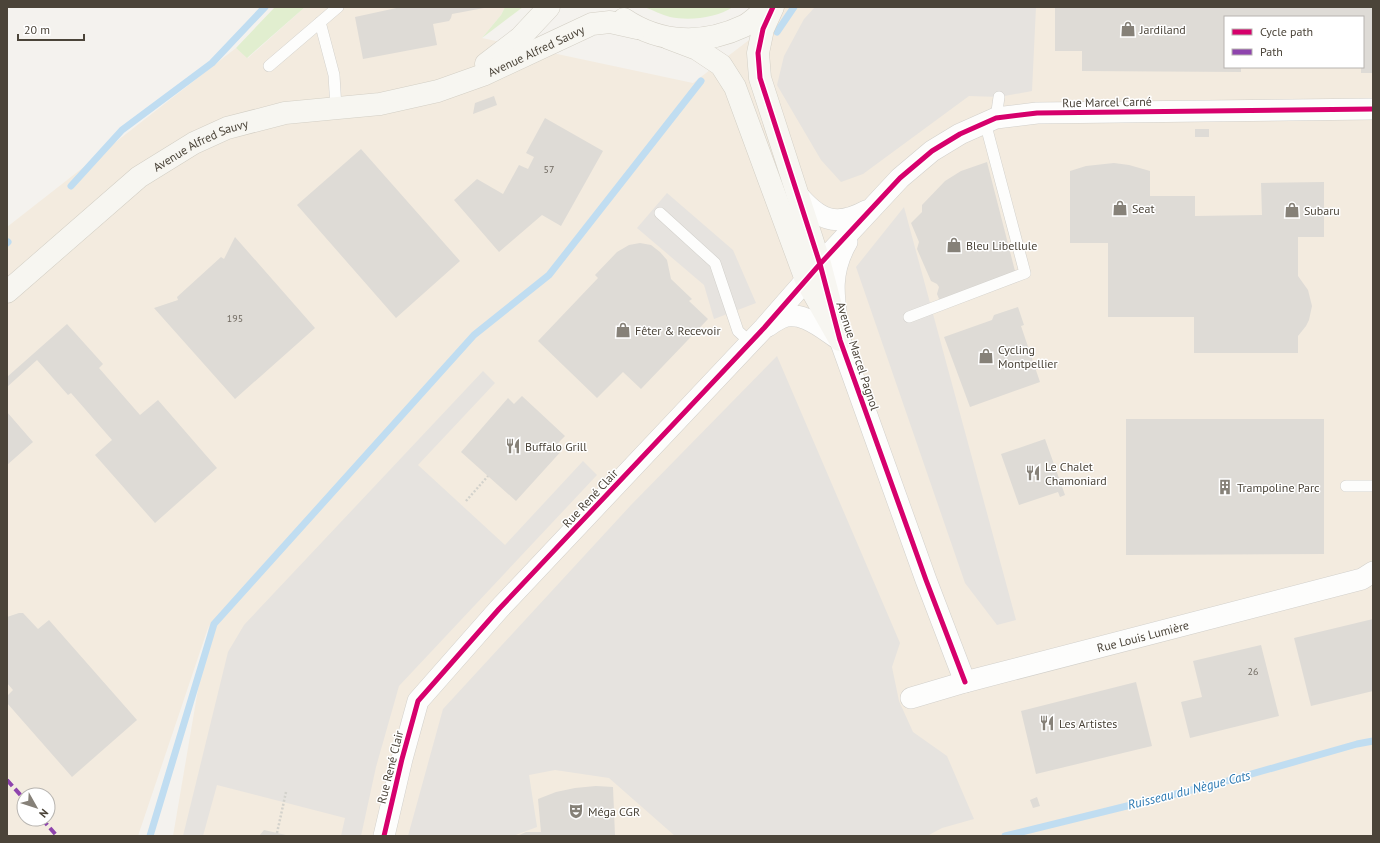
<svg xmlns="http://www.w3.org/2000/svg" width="1380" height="843" font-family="'PT Sans',sans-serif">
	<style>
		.commercial { fill: #f3ebdf; fill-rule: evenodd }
		.green { fill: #e1eecf }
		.parking { fill: #e6e3df }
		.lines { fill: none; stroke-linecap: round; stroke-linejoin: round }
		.stream { stroke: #c0ddf1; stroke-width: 7 }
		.building { fill: #dedbd6 }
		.lane-casing { stroke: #d2d0cb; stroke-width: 12 }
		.street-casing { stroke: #d2d0cb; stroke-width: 22 }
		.secondary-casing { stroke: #d3cfc5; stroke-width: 23 }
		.path { stroke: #d3d2cc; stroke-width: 2.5; stroke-dasharray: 2 2; stroke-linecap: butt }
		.lane { stroke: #fdfdfc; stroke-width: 11 }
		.street { stroke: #fdfdfc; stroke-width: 21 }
		.secondary { stroke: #f7f6f1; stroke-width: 22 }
		.quiet { stroke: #8e44ad; stroke-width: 4; stroke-dasharray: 8 4; stroke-linecap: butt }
		.cycleway-casing { stroke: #fff; stroke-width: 8 }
		.cycleway { stroke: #d6006c; stroke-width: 5 }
		.labels { text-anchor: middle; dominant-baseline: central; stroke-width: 3; stroke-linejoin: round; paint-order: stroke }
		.number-label { font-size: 10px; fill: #706a61 }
		.poi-label { font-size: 12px; fill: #4b4439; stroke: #fff; text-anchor: start }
		.street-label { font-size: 12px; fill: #4b4439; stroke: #fff }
		.water-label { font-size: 13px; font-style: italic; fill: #2e7ab2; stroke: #fff }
	</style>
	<rect width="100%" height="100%" fill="#f4f2ee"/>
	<path class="commercial" d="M305 7H505L501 15 482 38 693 83 770 24 784 7H1373V836H173L209 625 138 836H7V227L236 48 248 58ZM1225 17H1363V67H1225ZM24 795H48V819H24Z"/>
	<path class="green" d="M275 7H305L247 58 236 48Z
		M505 7H523L482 38 501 15Z
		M644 7H733C716 18 690 21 670 17 662 15 653 10 644 7Z"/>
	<path class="parking" d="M815 7H1036L1032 91 999 97 969 96 863 174 841 182 821 160 777 85 784 56 804 19Z
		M667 193 733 250 756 303 714 319 704 285 637 228Z
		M904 207 1016 620 997 625 965 583 856 267Z
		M777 356 900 643 892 667 899 701 913 732 947 756 974 819 942 828 927 836H675L609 778 555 770 529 775 537 827 513 836H408L443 709 631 505Z
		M483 371 495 383 418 465 505 545 583 461 597 475 399 686 376 767 361 836H341L345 818 217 785 203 836H183L228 652 244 625Z"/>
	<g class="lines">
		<path class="stream" d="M777 32 794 7
			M71 186 122 130 212 63 265 7
			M7 243 8 242
			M150 836 214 624 474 335 549 275 701 81
			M1005 836 1220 783 1357 744 1373 741"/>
	</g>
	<path class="building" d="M401 7H484V8L452 14 451 18 449 21 433 24 437 45 363 59 355 17Z
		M1055 7H1373V73H1361V67H1363V17H1225V67H1241V72L1082 71V51H1055Z
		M494 96 497 105 473 114 475 103Z
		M545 118 603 151 561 226 542 215 499 252 454 200 477 179 503 194 519 165 528 169 534 157 526 153Z
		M1195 129H1209V137H1195Z
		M361 149 460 261 396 318 297 205Z
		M987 162 1015 271 945 302 939 299 937 294 939 287 937 284 931 281 917 249 919 242 911 223 922 212V205L945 181 961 171Z
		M1114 163 1129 165 1150 171V196H1195V216L1262 215 1261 183 1324 182V237H1298V276L1308 290 1312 306 1309 320 1306 326 1298 336V353H1194V317H1108V243H1070V171L1086 166Z
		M235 237 315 328 235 399 154 308 178 300 177 297 221 257 224 259Z
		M640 243 651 245 660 252 667 260 671 279 692 299 689 301 708 319 641 389 623 372 597 398 538 341 598 278 595 275 617 252 629 245Z
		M1018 307 1024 325 1021 326 1040 382 970 407 944 337 992 320 994 315Z
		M67 324 103 364 99 368 140 415 158 400 217 468 155 523 95 455 112 440 71 393 68 395 37 360 7 387V377Z
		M522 396 565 436 558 443 564 448 516 501 461 452 508 398 514 404Z
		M7 412 33 442 7 465Z
		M1126 419H1324V554L1126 555Z
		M1045 439 1065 495 1060 497 1058 492 1019 505 1001 454Z
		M19 613H23L38 629 49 620 137 720 72 777 7 703V696L13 690 7 683V617Z
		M1373 619V691L1311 706 1294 638Z
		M1261 645 1279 716 1190 738 1181 702 1202 697 1193 661Z
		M1136 682 1152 746 1036 774 1021 711Z
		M596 786 613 787 615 836H517L526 832H541L538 799 556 792 575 788Z
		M1037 797 1040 806 1033 808 1030 800Z
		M264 830 286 835V836H259Z"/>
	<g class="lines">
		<g class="lane-casing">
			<path id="lane" d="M320 22 334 75 336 108
				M269 66 338 7
				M996 118 999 97
				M660 213 715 263 738 331 750 342
				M909 317 1025 273 985 122
				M1346 486H1373"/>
		</g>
		<g class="street-casing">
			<g id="street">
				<path d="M797 194C818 219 835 228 866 211"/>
				<path d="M847 242C827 276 835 303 840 340L926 580 965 682"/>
				<path d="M768 326C772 323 777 320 781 318 802 309 824 330 840 340"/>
				<path id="s1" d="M911 698 965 682 1362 579 1373 572"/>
				<path d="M384 836 402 759 418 701 499 609 764 328 820 264 900 178 932 151 960 134 996 118 1037 113 1373 109"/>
			</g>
		</g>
		<g class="secondary-casing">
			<g id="secondary">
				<path d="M773 7 763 29 758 53 760 78 820 264 832 310"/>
				<path d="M624 19C661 44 704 45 744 26 752 22 760 13 768 7"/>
				<path d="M668 38 697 49 721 65 735 87 806 280 840 340"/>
				<path d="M486 64 520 38 549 7"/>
				<path id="s2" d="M7 292 139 177 194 143 227 128 285 113 380 104 438 91 483 75 592 24 610 22 637 28"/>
			</g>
		</g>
		<path class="path" d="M466 501 488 476
			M277 833 286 792"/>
		<use href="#lane" class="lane"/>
		<use href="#street" class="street"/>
		<use href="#secondary" class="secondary"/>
		<path class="quiet" d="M7 780 24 799
			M42 819 57 836"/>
		<g class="cycleway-casing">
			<path id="cycleway" d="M773 7 763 29 758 53 760 78 820 264 840 340 926 580 965 682
				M384 836 402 759 418 701 499 609 764 328 820 264 900 178 932 151 960 134 996 118 1037 113 1373 109"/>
		</g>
		<use href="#cycleway" class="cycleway"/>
	</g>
	<defs>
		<g id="shop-bare" transform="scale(1.2)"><path d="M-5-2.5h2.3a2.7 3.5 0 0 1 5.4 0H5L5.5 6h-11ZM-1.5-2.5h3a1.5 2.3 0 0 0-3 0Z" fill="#868178" stroke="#fff" stroke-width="2.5" paint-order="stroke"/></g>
		<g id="restaurant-bare" transform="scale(1.2)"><path d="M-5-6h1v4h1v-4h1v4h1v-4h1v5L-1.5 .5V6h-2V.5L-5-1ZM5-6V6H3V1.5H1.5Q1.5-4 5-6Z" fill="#868178" stroke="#fff" stroke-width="2.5" paint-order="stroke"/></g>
		<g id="building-bare" transform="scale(1.2)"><path d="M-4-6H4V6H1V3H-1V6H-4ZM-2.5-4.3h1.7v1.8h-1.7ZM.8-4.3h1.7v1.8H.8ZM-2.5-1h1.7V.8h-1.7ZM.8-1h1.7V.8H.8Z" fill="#868178" stroke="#fff" stroke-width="2.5" paint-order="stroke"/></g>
		<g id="theatre-bare" transform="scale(1.2)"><path d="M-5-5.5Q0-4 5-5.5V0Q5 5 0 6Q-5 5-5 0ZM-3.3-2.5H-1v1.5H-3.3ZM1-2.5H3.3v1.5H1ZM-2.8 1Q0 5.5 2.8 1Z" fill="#868178" stroke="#fff" stroke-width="2.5" paint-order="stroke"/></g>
	</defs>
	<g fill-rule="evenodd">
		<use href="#shop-bare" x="1128" y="29"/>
		<use href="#shop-bare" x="1120" y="208"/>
		<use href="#shop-bare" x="1292" y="210"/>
		<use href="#shop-bare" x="954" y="245"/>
		<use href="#shop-bare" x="623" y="330"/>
		<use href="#shop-bare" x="986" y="356"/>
		<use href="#restaurant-bare" x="513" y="446"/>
		<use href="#restaurant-bare" x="1033" y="473"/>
		<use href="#building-bare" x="1225" y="487"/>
		<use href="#restaurant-bare" x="1047" y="723"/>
		<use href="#theatre-bare" x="576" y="811"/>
	</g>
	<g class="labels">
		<g class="number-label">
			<text x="549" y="169">57</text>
			<text x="235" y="318">195</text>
			<text x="1253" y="671">26</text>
		</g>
		<g class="poi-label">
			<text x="1140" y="29">Jardiland</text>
			<text x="1132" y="208">Seat</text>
			<text x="1304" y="210">Subaru</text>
			<text x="966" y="245">Bleu Libellule</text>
			<text x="635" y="330">Fêter &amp; Recevoir</text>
			<text x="998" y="349">Cycling<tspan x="998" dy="14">Montpellier</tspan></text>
			<text x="525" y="446">Buffalo Grill</text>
			<text x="1045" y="466">Le Chalet<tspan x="1045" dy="14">Chamoniard</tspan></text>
			<text x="1237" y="487">Trampoline Parc</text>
			<text x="1059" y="723">Les Artistes</text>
			<text x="588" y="811">Méga CGR</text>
		</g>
		<g class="street-label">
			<text stroke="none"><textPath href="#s2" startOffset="597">Avenue Alfred Sauvy</textPath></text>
			<text transform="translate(1107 102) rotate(-1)">Rue Marcel Carné</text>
			<text stroke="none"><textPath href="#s2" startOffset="245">Avenue Alfred Sauvy</textPath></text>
			<text transform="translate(858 356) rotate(72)">Avenue Marcel Pagnol</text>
			<text transform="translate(590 498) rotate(-47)">Rue René Clair</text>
			<text stroke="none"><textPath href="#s1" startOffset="240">Rue Louis Lumière</textPath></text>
			<text transform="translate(390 767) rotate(-76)">Rue René Clair</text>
		</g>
		<g class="water-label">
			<text transform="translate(1189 790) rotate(-14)">Ruisseau du Nègue Cats</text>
		</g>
	</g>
	<rect width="1380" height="843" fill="none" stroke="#4b4439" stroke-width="16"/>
	<rect x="1224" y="16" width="140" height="52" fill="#ffffff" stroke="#b7b4b0"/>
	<rect x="1232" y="29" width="20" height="6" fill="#d6006c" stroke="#b7b4b0"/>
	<text x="1260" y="36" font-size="12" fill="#4b4439">Cycle path</text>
	<rect x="1232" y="49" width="20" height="6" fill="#8e44ad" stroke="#b7b4b0"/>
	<text x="1260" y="56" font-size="12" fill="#4b4439">Path</text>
	<g transform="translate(36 807) rotate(129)"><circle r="19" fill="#ffffff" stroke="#b7b4b0"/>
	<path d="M0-3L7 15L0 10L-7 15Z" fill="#868178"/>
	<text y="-6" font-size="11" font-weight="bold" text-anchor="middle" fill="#4b4439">N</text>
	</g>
	<path d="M18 34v6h66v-6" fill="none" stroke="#4b4439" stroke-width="2"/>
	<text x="24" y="34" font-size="12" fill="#4b4439" stroke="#ffffff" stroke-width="3" paint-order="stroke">20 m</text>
</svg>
